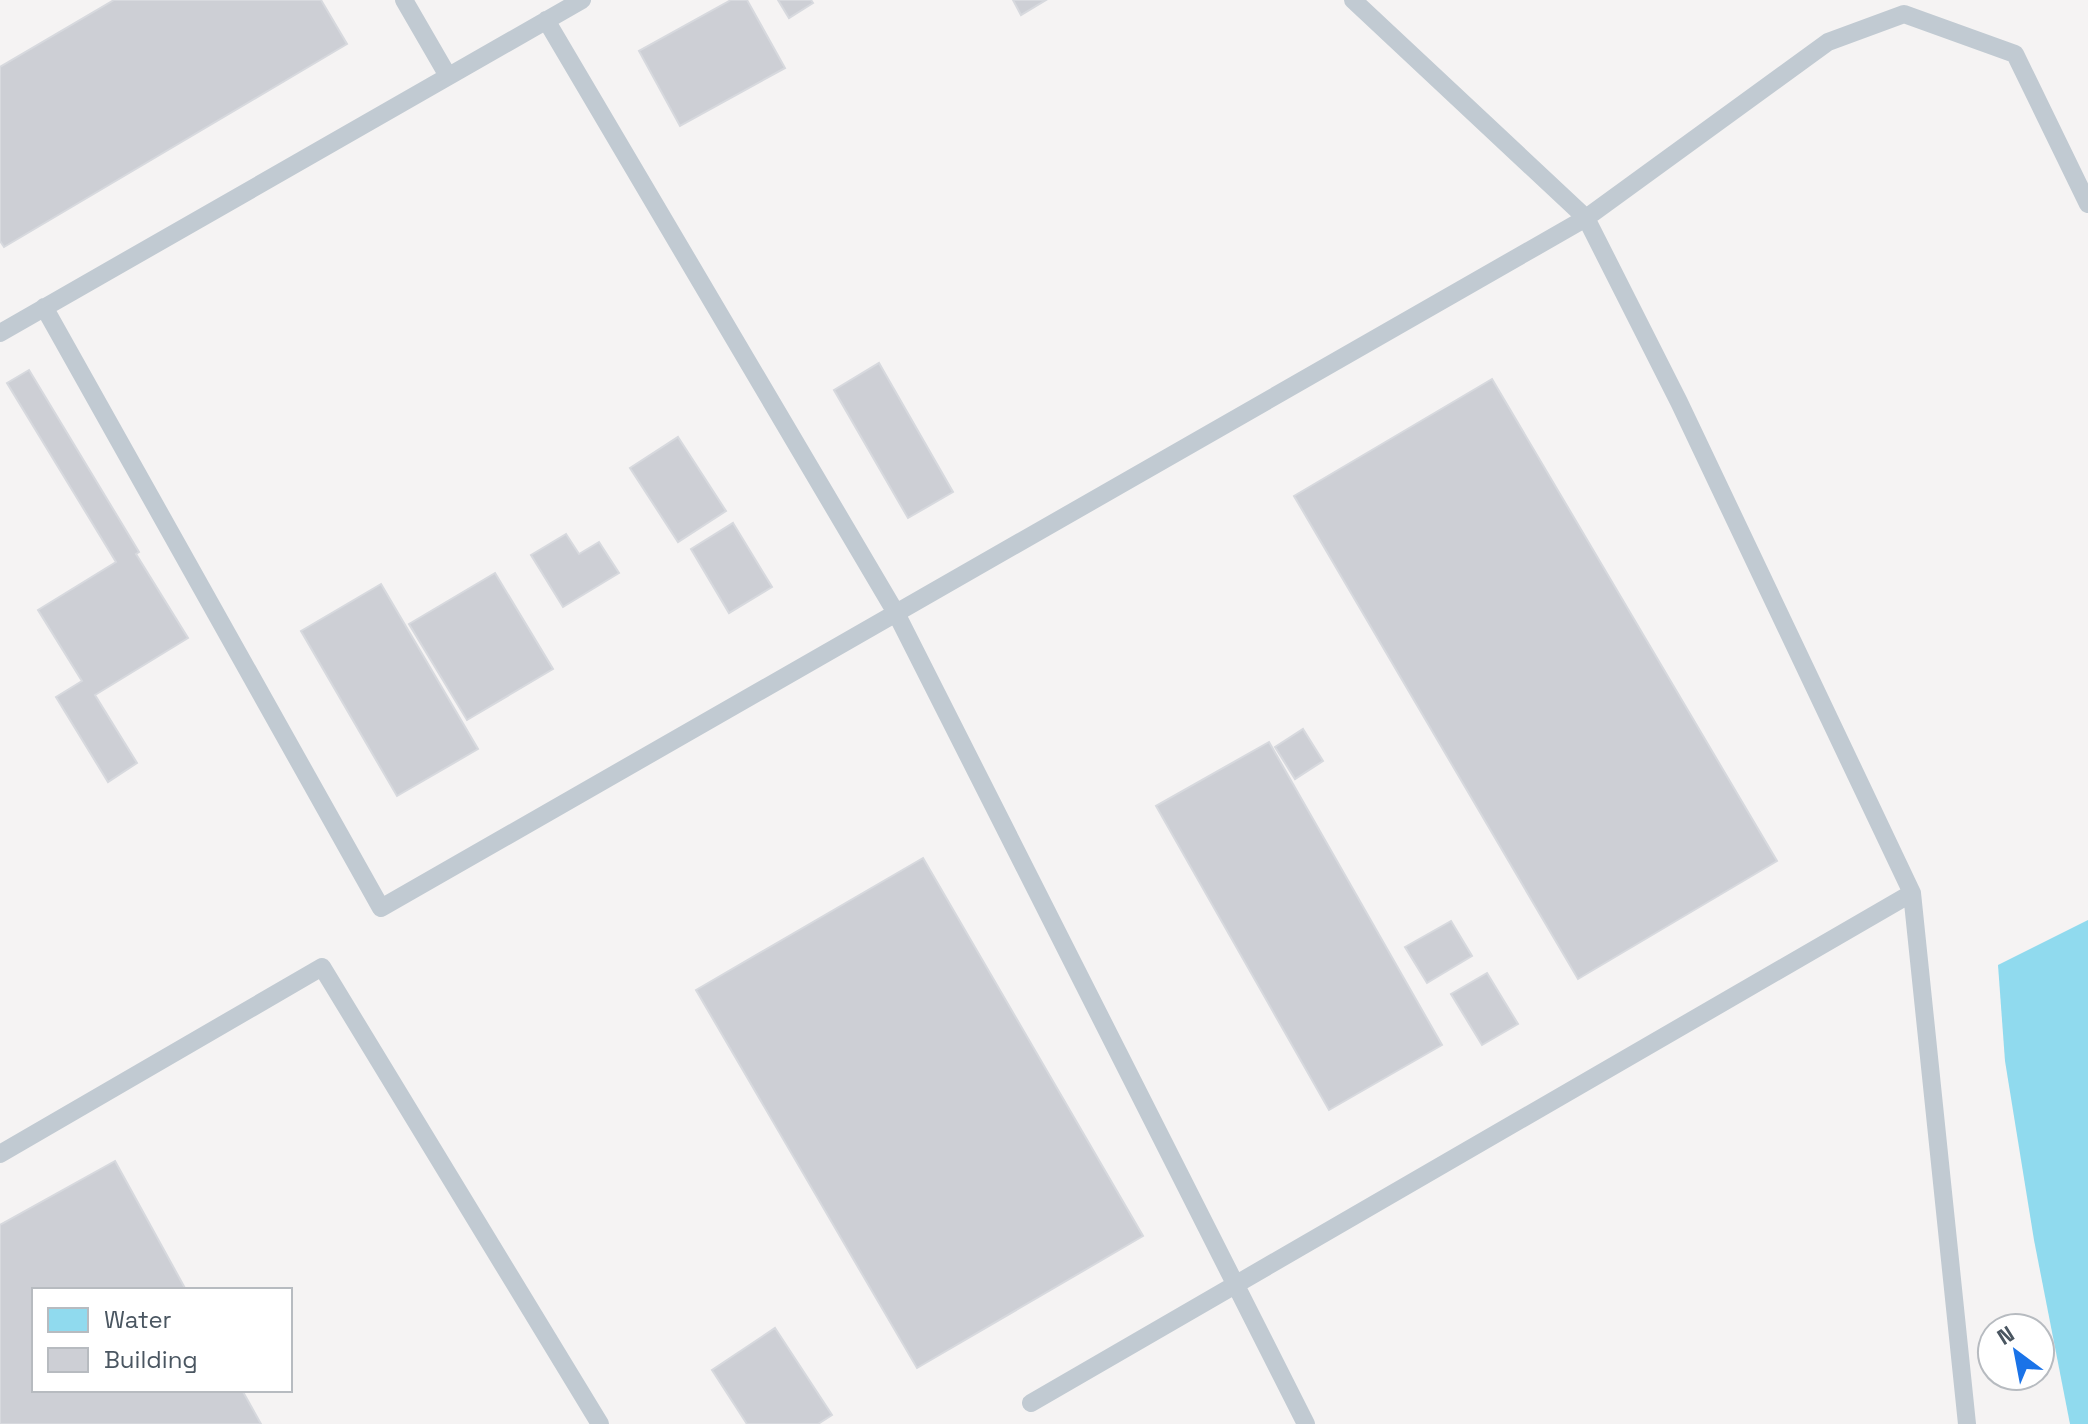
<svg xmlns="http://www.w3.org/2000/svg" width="2088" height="1424" font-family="'Space Grotesk',sans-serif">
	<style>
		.water { fill: #90daee }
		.building { fill: #cdcfd5; stroke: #d7d9de; stroke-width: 2 }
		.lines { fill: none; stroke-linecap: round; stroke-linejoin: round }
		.service { stroke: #c1cad2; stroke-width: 18 }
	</style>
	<rect width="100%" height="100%" fill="#f5f3f3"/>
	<path class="water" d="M2088 920V1424H2070L2034 1240 2005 1061 1998 965Z"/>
	<path class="building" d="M114 0H321L347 44 4 247 0 241V67Z
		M731 0H747L785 68 680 126 639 51Z
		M778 0H811L813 3 789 18Z
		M1013 0H1046L1021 15Z
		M879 363 953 492 908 518 834 390Z
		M29 370 139 552 136 554 188 638 95 695 137 763 108 782 56 697 82 681 38 610 116 562 7 383Z
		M1492 379 1777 861 1578 979 1294 496Z
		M678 437 726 511 678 542 630 468Z
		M733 523 772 587 729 613 691 549Z
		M566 534 579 554 599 542 619 573 563 607 531 555Z
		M495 573 553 669 467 720 409 624Z
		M381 584 478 749 397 796 301 631Z
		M1303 729 1323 761 1295 779 1275 747Z
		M1269 742 1442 1045 1329 1110 1156 806Z
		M923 858 1143 1236 917 1368 696 990Z
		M1451 921 1472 956 1427 983 1405 947Z
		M1487 973 1518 1024 1482 1045 1451 994Z
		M115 1161 186 1290H34V1390H242L261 1424H0V1225Z
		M775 1328 832 1415 818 1424H747L712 1370Z"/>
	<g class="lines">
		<path class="service" d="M404 0 448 76
			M1353 0 1586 218 1679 402 1912 893 1967 1424
			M546 20 896 613 1306 1424
			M44 307 381 908 1586 218 1828 42 1904 14 2015 54 2088 204
			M0 333 582 0
			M0 1154 322 967 600 1424
			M1031 1403 1912 893"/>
	</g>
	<rect x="32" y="1288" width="260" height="104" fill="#ffffff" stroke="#b7bbc0" stroke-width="2"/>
	<rect x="48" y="1308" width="40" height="24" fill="#90daee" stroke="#b7bbc0" stroke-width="2"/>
	<text x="104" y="1328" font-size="24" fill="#4a5661">Water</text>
	<rect x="48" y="1348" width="40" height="24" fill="#cdcfd5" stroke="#b7bbc0" stroke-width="2"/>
	<text x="104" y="1368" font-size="24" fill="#4a5661">Building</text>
	<g transform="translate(2016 1352) rotate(328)"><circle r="38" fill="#ffffff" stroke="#b7bbc0" stroke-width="2"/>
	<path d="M0-6L14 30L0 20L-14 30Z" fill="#1a73e8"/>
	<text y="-12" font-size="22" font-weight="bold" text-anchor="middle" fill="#4a5661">N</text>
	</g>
</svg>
